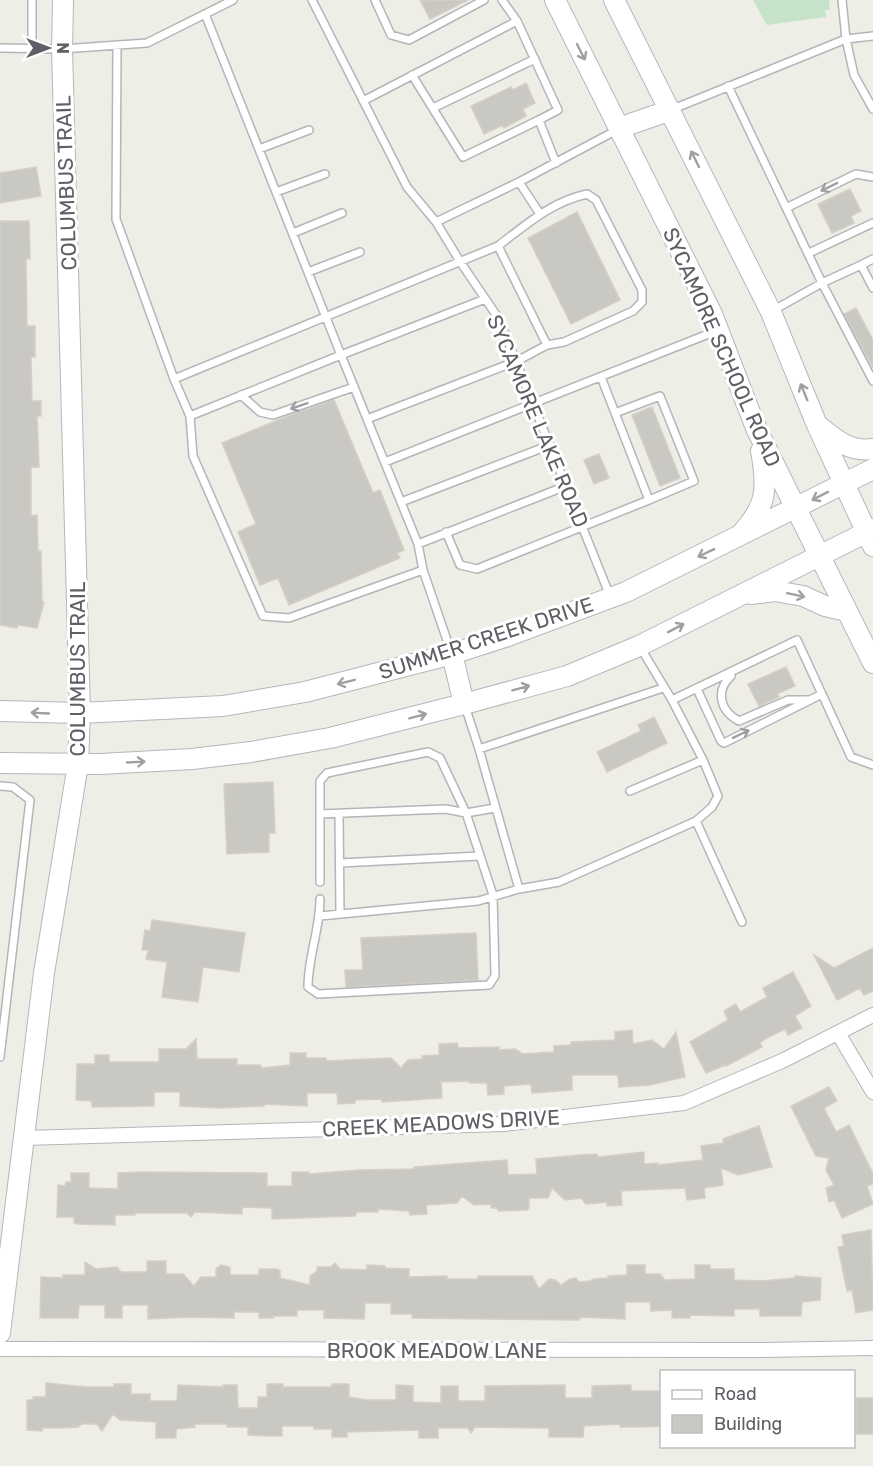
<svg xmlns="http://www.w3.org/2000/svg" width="873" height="1466" font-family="Rubik,sans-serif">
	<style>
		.green { fill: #c6e3ca }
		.building { fill: #cac8c3; stroke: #d2d0c6; stroke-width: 1.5 }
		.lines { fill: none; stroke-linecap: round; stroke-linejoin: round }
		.lane-casing { stroke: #b4b5b9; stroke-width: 10 }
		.street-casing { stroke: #b4b5b9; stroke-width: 16 }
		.secondary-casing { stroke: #b5b7bc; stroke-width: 22 }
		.lane { stroke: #fff; stroke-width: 7 }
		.street { stroke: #fff; stroke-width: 14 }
		.secondary { stroke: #fff; stroke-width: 20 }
		.oneway { stroke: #9ea0a3 }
		.labels { text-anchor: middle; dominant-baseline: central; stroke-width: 6; stroke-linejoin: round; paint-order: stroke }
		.street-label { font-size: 21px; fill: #5e6065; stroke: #fff }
	</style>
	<rect width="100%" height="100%" fill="#eeeee7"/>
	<path class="green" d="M753 0H829L830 10H825L826 17 767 25Z"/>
	<path class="building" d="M420 0H468L430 19Z
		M526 83 535 103 523 109 526 116 504 128 503 125 484 134 471 106 511 87 513 90Z
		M36 167 41 196 0 203V173Z
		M850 189 861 211 851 216 854 223 832 233 818 204Z
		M577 212 620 300 571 324 528 238Z
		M0 221H29L30 259H26L27 326H35V357H31L32 401H41V416H37L39 467H31V516L37 515 38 551H41L42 602H44L37 628 18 625 17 628 0 625Z
		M856 308 873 340V368L844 314Z
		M334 400 373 493 380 490 404 550 397 553 400 558 289 605 278 578 260 585 238 532 256 524 222 443 288 416Z
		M652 407 680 478 660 486 632 415Z
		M599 454 609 478 594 484 584 460Z
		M786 667 795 686 777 694 779 697 759 706 748 684Z
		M654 717 667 743 607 772 597 752 641 731 638 725Z
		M273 782 275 833H269V852L227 854 224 784Z
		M152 920 245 933 239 972 203 967 198 1002 162 997 167 962 146 959 148 950H142L145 930 150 931Z
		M476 933 478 980 346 987 345 970H363L361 938Z
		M873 948V991L864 995 860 988 837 1000 814 955 834 968Z
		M793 972 811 1006 795 1016 802 1028 788 1035 785 1029 765 1039 760 1043 762 1047 726 1066 725 1065 706 1073 690 1042 728 1020 724 1011 736 1004 740 1012 767 997 763 988Z
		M632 1030 633 1044 652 1040 664 1049 676 1032 685 1077 650 1085 619 1087 618 1075H574L572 1076V1090L532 1093 531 1084 504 1086V1094L488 1095 487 1083H469V1081L441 1082 442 1098 382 1102 381 1099 355 1100V1103L338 1104 337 1093H307V1106L264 1104V1106L220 1108 180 1106V1092H154V1106L92 1107V1101L76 1100 77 1064H95V1055H109V1062H159V1049H186L196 1039 197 1059H237V1065H260L262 1068 290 1065V1053H306V1058H326V1061L391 1058 401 1068 408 1060 422 1059V1056L439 1055V1044L457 1043 458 1048 499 1047V1050L515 1049 523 1054 554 1052V1046L571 1045V1042L615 1040V1032Z
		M829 1087 837 1101 824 1108 836 1132 849 1125 873 1174V1184L867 1186 873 1204 842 1218 834 1200 829 1202 826 1188 834 1185 826 1170 829 1158 816 1156 791 1106Z
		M759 1126 772 1167 738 1175 721 1168 723 1185 704 1188 705 1198 687 1200 685 1188 640 1190 621 1191 622 1205 607 1206V1202L586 1204 581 1198 565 1200 552 1188 548 1198H529V1208L527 1210 499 1211 496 1208H491V1204L474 1205 462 1196 457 1203 426 1205 427 1214 410 1215 409 1211 378 1209V1212H357L355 1216 272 1219V1208L242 1207V1214L195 1212 191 1217 187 1213H135V1215H115V1225L77 1224 74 1223V1217H57L58 1185 65 1186 66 1182H71V1173H89V1188L118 1189V1173L142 1172 267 1173V1186H292V1172H309V1174L361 1170 414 1169V1167L507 1160 508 1175 537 1174 536 1159 580 1155 597 1154 598 1157 644 1152V1164L658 1163V1165L703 1160 701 1146 724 1143 723 1139Z
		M871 1230 873 1310 856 1313 852 1290 847 1291 838 1247 844 1246 842 1235Z
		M147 1261H166V1274H183L194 1286 201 1277H216V1269L221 1265 230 1267V1275H259V1269H277L280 1271V1278L310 1285V1276L317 1271V1267H331L335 1263 340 1269 367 1270V1265L385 1266V1268L409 1269V1277L447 1276V1279H478V1276H532L539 1289 549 1279 555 1280 561 1285 570 1279 576 1278 579 1282 590 1281 593 1279 608 1278V1276L627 1275V1265H645V1274H660L665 1280 695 1279V1265H710V1269H734V1280L762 1281 794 1278 795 1276 821 1278 820 1300 802 1302 801 1316H760V1309H734V1316L690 1315V1318H672V1310L651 1311 650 1302H625V1319L580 1317V1320L412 1318V1314H391V1303H365L364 1319 324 1318V1310H297V1316H273V1318H259V1312H234V1318L189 1317 148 1319V1305H122V1318H105V1305H79L78 1318H40L41 1277 63 1278V1275H85V1262L96 1269 117 1267 121 1272H147Z
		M46 1383 86 1387H114V1384H131V1394H150V1401H177L178 1385 223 1387V1385H237L238 1408H258V1397H267V1384H283V1387H332V1384H349V1397L367 1400H396V1385L413 1386V1402L441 1403V1386H458V1401H485V1386L565 1385V1398H592V1386L631 1385V1391H662V1426L645 1427H620V1424L584 1426 583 1437H549V1428L475 1427 471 1433 468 1428H438V1438H419V1430L347 1432V1437H332V1429H314V1426H282V1436H267L248 1435V1427H227V1424H195V1427L176 1429V1438H156V1422L120 1420 113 1414 102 1431 97 1424H82L78 1427 62 1428H42V1431L27 1430V1400H33V1397H46Z
		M856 1398H873V1434H856Z"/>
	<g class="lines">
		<g class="lane-casing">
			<path id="lane" d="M312 0 407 187 436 222 461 263 499 319 610 596
				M375 0 391 35 409 40 484 0
				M502 0 517 21 558 110 539 120 556 163
				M842 0 846 39 854 75 873 109
				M205 14 341 355 485 299
				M117 45 116 219 174 379
				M0 48 62 49 147 43 233 0
				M32 49V0
				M412 75 463 157 539 120
				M728 86 822 283 861 265
				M363 101 517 21
				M433 108 535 59
				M673 109 846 39 873 36
				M259 149 309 130
				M519 182 540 214
				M276 192 325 174
				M786 208 856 174 873 177
				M436 222 519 182 617 130
				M293 233 342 213
				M809 253 873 223
				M873 259 861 265 873 288
				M308 272 360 252
				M772 311 822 283 873 381
				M241 395 260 412 273 415 354 387
				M615 413 660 396 694 481 649 500
				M190 416 174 379 498 246
				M367 419 517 361 547 345 564 342 633 311 642 302V290L596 200 587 194C551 202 527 224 498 246L547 345
				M385 462 716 331
				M401 502 550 445
				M446 532 460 565 477 569 649 500 601 377
				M418 544 566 486
				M423 570 289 618 263 616 193 456 190 416 341 355 418 544 423 570 451 652
				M640 647 672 700 797 640 851 757 873 765
				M731 676C715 691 720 711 739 721L788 700H809
				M697 689 721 741 724 743 822 694
				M465 706 479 749 663 688
				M0 786 13 787 30 800 0 1057
				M630 791 703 760 672 700
				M339 813 340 914
				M696 821 742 922
				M340 863 480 856
				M320 882V781L327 773 428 752 440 758 466 813 495 808
				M519 889 559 882 696 821 712 807 718 796 703 760
				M320 899C320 929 308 957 308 987L318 994 489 985 495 976 493 895 466 813 446 809 320 814
				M320 916 478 901 519 889 479 749"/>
		</g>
		<g class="street-casing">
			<path id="street" d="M838 1033 873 1092
				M24 1138 504 1124 684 1103 782 1061 873 1015
				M0 1349 759 1350 873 1348"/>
		</g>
		<g class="secondary-casing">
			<path id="secondary" d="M555 0 712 314 756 428 873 663
				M614 0 771 312 817 425 873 546
				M619 128 671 110
				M820 427C837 441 850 452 873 449
				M741 534C767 506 768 488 761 451
				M751 594 775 591 803 596 825 606 847 611
				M452 654 464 704
				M0 711 80 713 223 706 305 692 452 654 508 636 626 592 873 469
				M0 763 100 764 192 759 251 752 330 738 464 704 567 676 639 646 873 529
				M0 1333 44 973 78 764 80 713 62 49 63 0"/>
		</g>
		<use href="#lane" class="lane"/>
		<use href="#street" class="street"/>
		<use href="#secondary" class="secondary"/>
	</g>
	<defs><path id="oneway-shaft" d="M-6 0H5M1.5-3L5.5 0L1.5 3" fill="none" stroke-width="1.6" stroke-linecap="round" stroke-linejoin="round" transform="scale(1.5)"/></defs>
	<g class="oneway">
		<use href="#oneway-shaft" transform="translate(581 52) rotate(63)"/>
		<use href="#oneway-shaft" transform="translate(695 159) rotate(-116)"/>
		<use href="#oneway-shaft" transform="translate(829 187) rotate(154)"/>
		<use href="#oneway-shaft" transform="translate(804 392) rotate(-112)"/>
		<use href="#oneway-shaft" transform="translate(299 406) rotate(161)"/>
		<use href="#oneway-shaft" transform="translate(820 496) rotate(153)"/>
		<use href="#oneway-shaft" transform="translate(706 553) rotate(154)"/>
		<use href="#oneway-shaft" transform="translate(796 595) rotate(12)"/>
		<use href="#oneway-shaft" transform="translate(676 628) rotate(-27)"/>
		<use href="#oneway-shaft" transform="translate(346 682) rotate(166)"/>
		<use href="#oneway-shaft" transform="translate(521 688) rotate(-15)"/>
		<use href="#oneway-shaft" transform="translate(40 713) rotate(-177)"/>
		<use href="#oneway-shaft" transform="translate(418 716) rotate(-15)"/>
		<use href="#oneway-shaft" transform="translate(741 734) rotate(-26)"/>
		<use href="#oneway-shaft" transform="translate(136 762) rotate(-3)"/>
	</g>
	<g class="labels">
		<g class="street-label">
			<text transform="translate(66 183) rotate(-92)">COLUMBUS TRAIL</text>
			<text transform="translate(722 347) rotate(66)">SYCAMORE SCHOOL ROAD</text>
			<text transform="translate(538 421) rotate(67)">SYCAMORE LAKE ROAD</text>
			<text transform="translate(486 638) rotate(-18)">SUMMER CREEK DRIVE</text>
			<text transform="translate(77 669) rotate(-90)">COLUMBUS TRAIL</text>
			<text transform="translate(441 1123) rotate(-3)">CREEK MEADOWS DRIVE</text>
			<text x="437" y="1350">BROOK MEADOW LANE</text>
		</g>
	</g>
	<rect x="660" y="1370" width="195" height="78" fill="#ffffff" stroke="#bfbfc1" stroke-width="1.5"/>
	<rect x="672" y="1390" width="30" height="9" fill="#ffffff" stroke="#bfbfc1" stroke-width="1.5"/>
	<text x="714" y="1400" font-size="18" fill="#5e6065">Road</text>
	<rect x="672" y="1415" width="30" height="18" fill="#cac8c3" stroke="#bfbfc1" stroke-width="1.5"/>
	<text x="714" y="1430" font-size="18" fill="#5e6065">Building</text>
	<g transform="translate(48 48) rotate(90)" stroke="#ffffff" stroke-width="4.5" paint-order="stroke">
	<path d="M0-4.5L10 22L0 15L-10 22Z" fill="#5e6065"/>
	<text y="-9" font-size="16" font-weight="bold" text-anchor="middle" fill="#5e6065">N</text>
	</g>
</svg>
